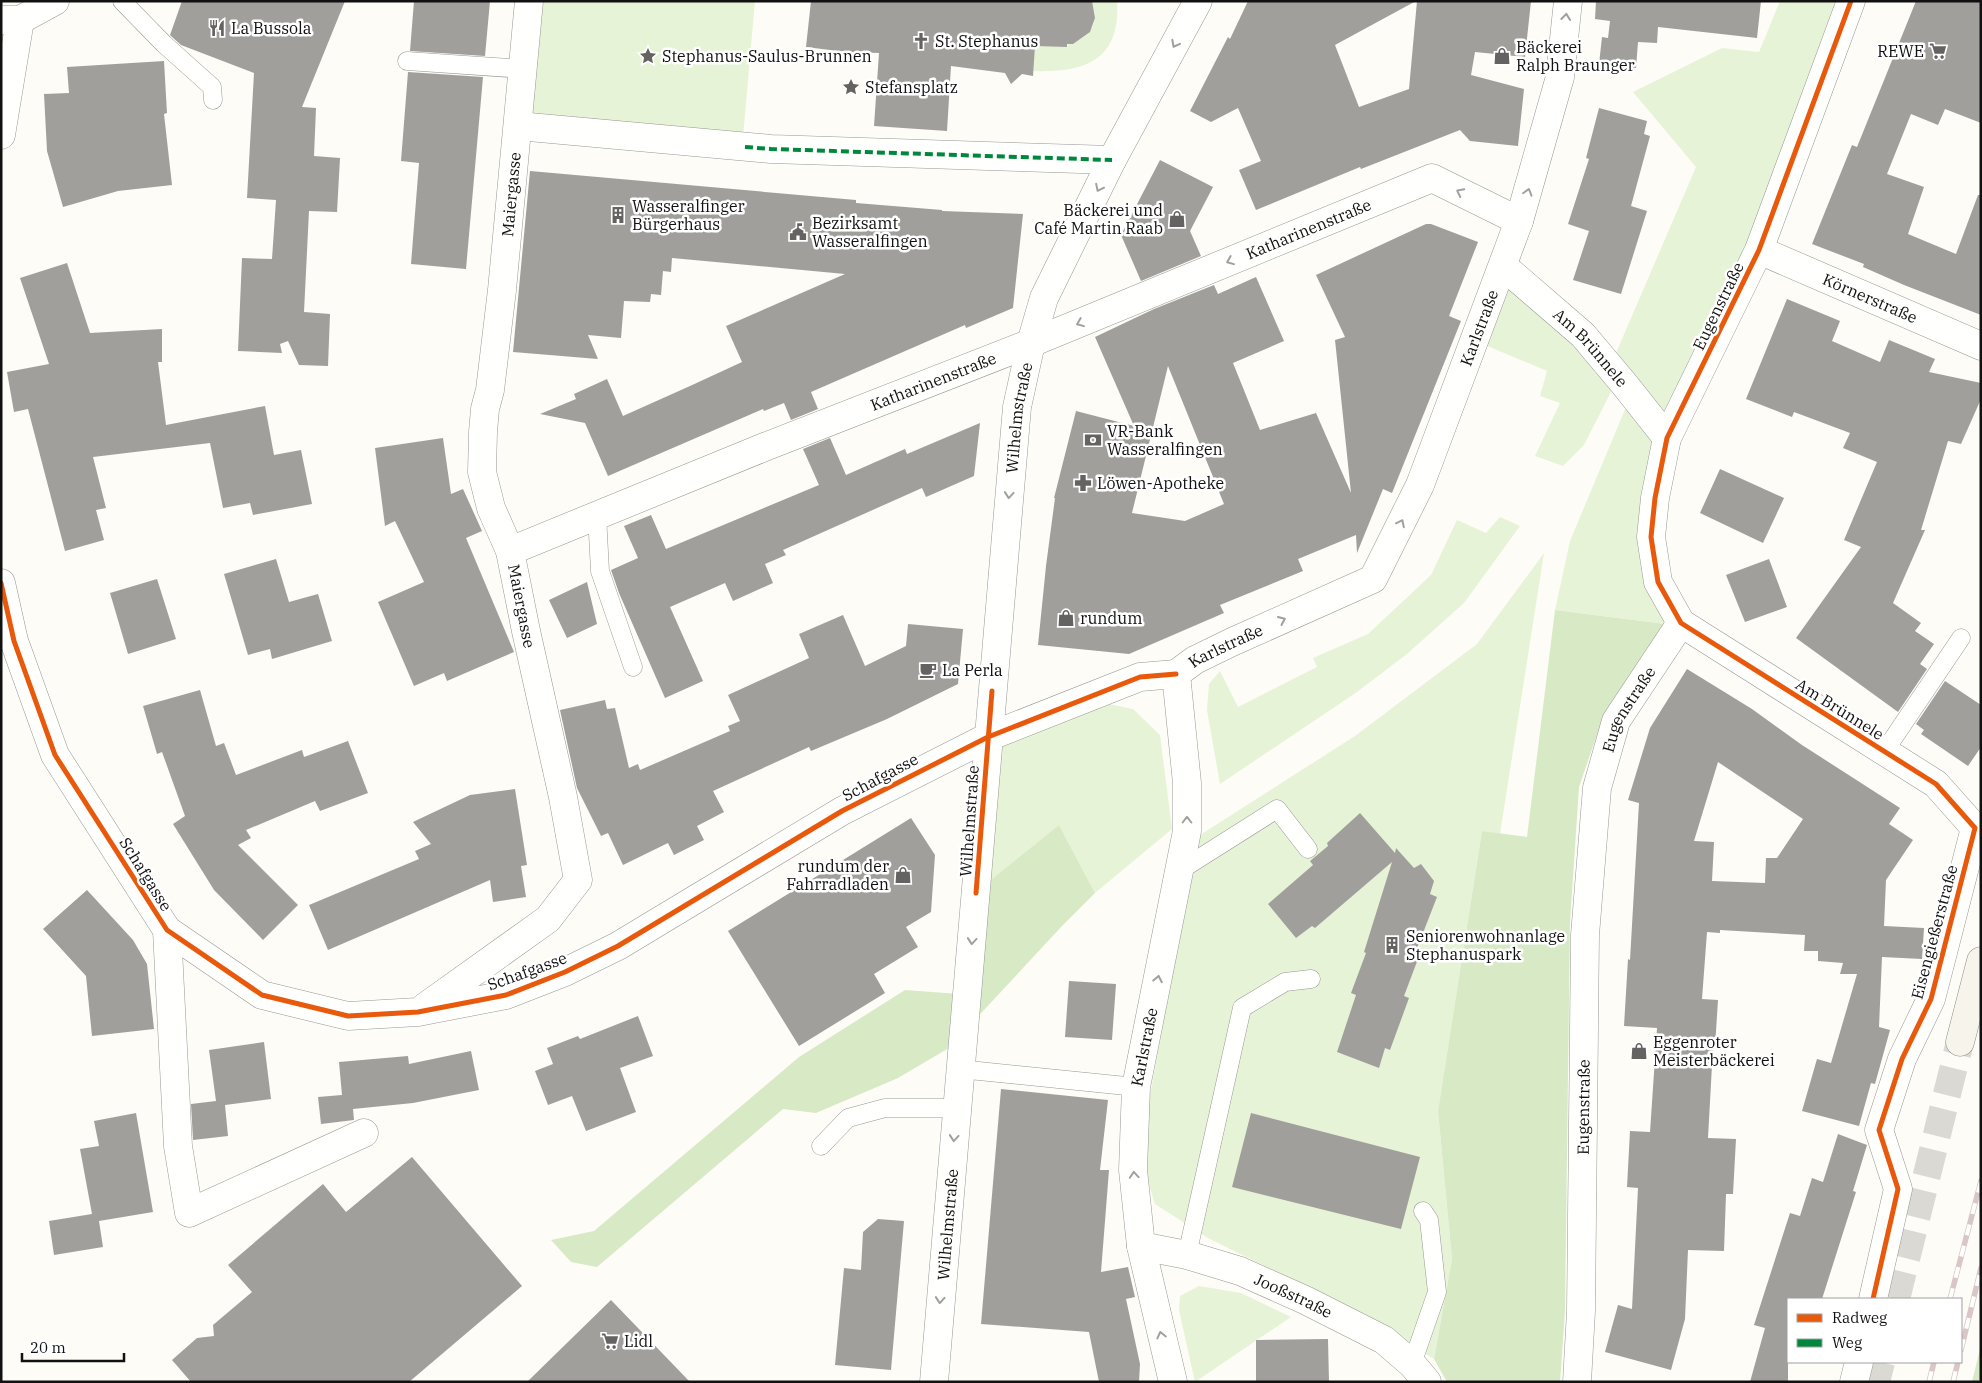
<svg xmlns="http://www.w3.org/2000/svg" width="1982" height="1383" font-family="'IBM Plex Serif',serif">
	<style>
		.green { fill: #e7f3d7 }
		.forest { fill: #d8eac5 }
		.building { fill: #a19f9c; fill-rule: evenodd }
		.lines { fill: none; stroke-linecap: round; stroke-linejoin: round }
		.secondary-tunnel { stroke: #dad9d4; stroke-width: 28; stroke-dasharray: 28 14; stroke-linecap: butt }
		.service-casing { stroke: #979795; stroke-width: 19 }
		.minor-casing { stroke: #979795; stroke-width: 29 }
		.tertiary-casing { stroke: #979795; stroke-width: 29 }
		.secondary-casing { stroke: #8e8d8b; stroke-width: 29 }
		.service { stroke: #fffffe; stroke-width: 18 }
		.minor { stroke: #fffffe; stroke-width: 28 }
		.tertiary { stroke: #fffffe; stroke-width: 28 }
		.secondary { stroke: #f6f4eb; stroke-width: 28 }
		.rail-casing { stroke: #d9c6c7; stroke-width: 5.5 }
		.rail { stroke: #fff; stroke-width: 4; stroke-dasharray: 11; stroke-linecap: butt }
		.quiet { stroke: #00873e; stroke-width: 4; stroke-dasharray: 8 4; stroke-linecap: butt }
		.cycleway-casing { stroke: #fff; stroke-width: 8 }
		.cycleway { stroke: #e8590c; stroke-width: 5 }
		.oneway { stroke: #a0a09f }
		.labels { text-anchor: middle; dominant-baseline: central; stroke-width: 5; stroke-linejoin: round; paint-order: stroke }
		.poi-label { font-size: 16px; fill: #111; stroke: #fff; text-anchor: start }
		.street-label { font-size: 16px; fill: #111; stroke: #fff }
	</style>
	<rect width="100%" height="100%" fill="#fdfcf7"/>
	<path class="green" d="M535 1H755L743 137 525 119Z
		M1090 1H1117C1121 61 1084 73 1033 71L1035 40 1067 47 1069 42C1091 39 1101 21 1090 1Z
		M1780 1H1843L1752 248 1665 426 1613 360 1696 167 1633 92 1722 48 1759 52Z
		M1508 281 1576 343 1614 386 1584 445 1563 466 1535 456 1560 403 1540 396 1547 371 1485 345Z
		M1626 407 1657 443 1648 580 1665 624 1555 610 1570 541Z
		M1500 517 1520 526 1464 603 1407 654 1357 692 1220 784 1207 710 1209 684 1220 671 1238 707 1317 667 1313 658 1368 634 1431 575 1457 520 1486 533Z
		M1544 553 1500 834 1482 831 1438 1111 1452 1259 1434 1359 1394 1334 1313 1290 1208 1238 1155 1204 1145 1172 1149 1101 1197 837 1355 736 1477 644Z
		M1109 704 1133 709 1160 735 1172 829 1095 893 1059 825 988 882 995 743Z
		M1199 1286 1241 1293 1291 1317 1195 1382 1179 1310 1180 1296Z"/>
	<path class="forest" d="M1555 610 1665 624 1604 714 1579 787 1570 922 1565 1311 1560 1382H1447L1434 1359 1452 1259 1438 1111 1482 831 1527 837Z
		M1059 825 1095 893 1062 926 971 1024 988 882Z
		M905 990 959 994 954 1045 898 1078 816 1113 783 1109 597 1267 571 1262 551 1240 594 1231 799 1057Z
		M1981 1345V1382H1972Z"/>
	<path class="building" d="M182 1H345L302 107 316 108 314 156 340 158 337 212 309 211 304 312 330 314 328 366 299 365 288 341 280 344 282 353 238 351 242 258 272 259 276 200 247 198 254 73 181 45 171 36 170 35Z
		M414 1H490L485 56 410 51Z
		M811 1H1092L1095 18 1090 32 1073 44H1067V47L1035 46 1033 76 1022 74 1011 84 1005 73 951 66 947 131 874 126 879 53 846 52 806 47Z
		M1248 1H1416L1335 45 1359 107 1409 89 1417 1H1531L1525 57 1475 52 1471 75 1524 89 1518 146 1470 141 1460 130 1361 169 1360 167 1256 210 1239 170 1261 161 1238 108 1211 122 1190 111 1228 37 1230 39Z
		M1596 1H1761L1757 38 1658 27 1657 43 1638 42 1636 68 1599 64 1602 37 1608 38 1610 21 1595 19Z
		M1916 1H1981V123L1945 109 1938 125 1911 114 1887 174 1924 187 1908 234 1956 254 1978 195H1981V315L1904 285 1863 267 1864 264 1812 244 1852 145 1857 147Z
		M164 61 167 113 164 114 172 185 118 191 63 207 47 151 44 94 69 93 67 67Z
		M408 72 483 77 466 269 411 264 419 163 401 161Z
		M1599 108 1647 121 1644 134 1650 136 1631 206 1647 211 1621 294 1573 280 1589 231 1568 224 1589 159 1586 158Z
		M1160 160 1213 187 1190 231 1201 256 1141 281 1121 235Z
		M530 171 856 200V203L942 210V211L1023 214 1013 308 966 328 965 325 811 392 818 409 791 420 784 403 764 411 763 409 608 476 585 423 540 414 576 399 574 394 607 379 623 416 690 386 742 362 726 326 845 274 672 258 671 272 663 271 661 295 651 294 650 302 624 301 621 338 588 335 598 359 513 352Z
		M1426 224H1431L1478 242 1449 316 1461 321 1392 493 1383 489 1357 553 1356 535 1298 559 1303 571 1220 605 1224 613 1129 654 1038 645 1046 566 1055 498H1054L1076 411 1134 426 1095 337 1154 309 1214 285 1218 294 1256 277 1284 341 1233 363 1260 430 1316 413 1351 493 1335 340 1345 337 1316 275ZM1168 366 1224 504 1185 521 1132 513Z
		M67 263 90 333 162 329V362H158L166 425 265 406 274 455 301 450 312 504 253 515 250 503 223 508 210 443 93 457 106 508 96 510 104 540 65 551 28 409 14 412 7 372 49 364 20 278Z
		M1787 299 1840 321 1832 341 1880 362 1889 340 1935 359 1929 372 1981 383V399L1961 444 1948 441 1921 530H1925L1893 603 1921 623 1915 631 1934 644 1920 664 1927 669 1898 712 1796 638 1861 547 1844 540 1877 462 1843 448 1850 433 1794 412 1792 417 1746 399Z
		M980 423 974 476 926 497 922 488 783 550 786 555 765 564 773 583 733 601 725 583 670 607 703 681 665 698 619 593 611 570 638 558 624 526 651 515 666 549 819 485 803 449 830 438 846 475 905 449 907 454Z
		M443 438 451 494 463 489 482 531 466 538 514 652 447 681 444 673 414 686 378 602 424 582 395 521 385 526 375 448Z
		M1720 469 1784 498 1763 543 1700 513Z
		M276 559 289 602 318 594 332 641 272 659 270 649 248 655 224 574Z
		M1769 559 1787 607 1745 622 1726 575Z
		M157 579 176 639 128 654 110 593Z
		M587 582 597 624 567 638 549 600Z
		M843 615 865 666 906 646 908 624 963 629 958 684 887 719 811 751 809 747 713 791 724 812 697 826 704 840 674 855 668 843 623 865 608 833 601 836 577 788 560 710 605 700 607 709 615 708 629 768 638 764 640 770 730 731 728 726 740 721 728 695 809 658 799 634Z
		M1687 669 1752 709 1802 745 1900 808 1889 824 1913 840 1886 880 1884 926 1924 928 1922 959 1882 957 1879 1027 1890 1030 1875 1084 1871 1083 1859 1126 1802 1111 1817 1059 1831 1063 1857 974H1840L1843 963 1818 961V951H1804L1805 935 1720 930V933L1707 932 1702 999 1718 1000 1715 1047H1713L1708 1138 1736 1139 1733 1194H1726L1724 1251 1688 1250 1685 1319 1671 1370 1605 1352 1618 1305 1632 1309 1638 1188 1627 1187 1630 1131 1650 1132 1657 1028 1624 1026 1628 959 1630 960 1639 803 1628 800 1650 728ZM1718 762 1803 819 1777 858H1766L1765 883 1712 881 1714 842 1694 841Z
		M1945 681 1981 705V747L1968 766 1921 734 1924 730 1916 724Z
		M200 690 216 746 224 743 236 775 302 750 304 757 348 741 368 793 320 811 315 801 246 830 251 838 238 845 298 905 263 940 214 890 173 824 185 816 162 752 157 754 143 706Z
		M515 789 527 865 521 866 526 897 493 902 490 880 328 950 309 905 419 859 415 851 431 844 413 822 470 795Z
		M1360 813 1395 853 1396 848 1414 868 1421 864 1434 881 1430 894 1437 897 1414 956 1418 959 1404 996 1409 998 1390 1050 1385 1048 1379 1068 1337 1052 1356 995 1351 993 1366 953 1364 952 1392 862 1315 928 1312 926 1296 938 1268 904 1313 865 1310 861 1328 846 1327 843Z
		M911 818 935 855 931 912 906 927 918 947 874 974 885 993 799 1046 728 931Z
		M87 890 133 940 147 964 154 1029 92 1036 86 976 43 929Z
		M1069 981 1116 984 1112 1040 1065 1037Z
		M638 1016 653 1056 620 1068 636 1112 586 1131 572 1096 548 1105 535 1071 553 1064 547 1048 578 1036 580 1039Z
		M264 1042 271 1099 225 1105 228 1136 193 1140 191 1104 216 1101 209 1050Z
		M471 1051 479 1090 413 1103 353 1109 354 1120 321 1124 318 1097 342 1095 339 1062 408 1056 409 1064Z
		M1001 1089 1108 1100 1100 1170H1109L1101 1272 1128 1267 1135 1297 1126 1299 1140 1364 1139 1382H1099L1089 1332 981 1324Z
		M136 1113 153 1212 99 1221 103 1247 54 1255 49 1221 92 1214 80 1149 99 1146 94 1121Z
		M1251 1113 1420 1157 1401 1229 1232 1187Z
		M1838 1134 1867 1145 1853 1191 1856 1192 1822 1299H1788V1382H1750L1765 1328 1754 1325 1790 1213 1800 1216 1812 1178 1823 1182Z
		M412 1157 522 1286 409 1382H191L172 1360 197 1338 214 1336 213 1325 252 1292 228 1265 323 1184 346 1212Z
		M878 1219 904 1221 891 1370 835 1365 844 1268 861 1270 863 1232Z
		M611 1300 690 1382H527Z
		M1328 1339 1329 1382H1256V1340Z"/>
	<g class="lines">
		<path class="secondary-tunnel" d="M1896 1299 1960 1042
			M1876 1382 1881 1362"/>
		<g class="service-casing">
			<path id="service" d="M122 1 164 44 212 87 213 100
				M407 61 523 69
				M597 515 600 571 633 667
				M1884 752 1961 638
				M1179 871 1277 809 1308 849
				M959 1069 1136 1087
				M821 1146 848 1118 885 1108H956
				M1187 1255 1242 1008 1285 982 1311 979
				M1412 1364 1437 1292 1429 1220 1423 1211"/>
		</g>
		<g class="minor-casing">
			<g id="minor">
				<path d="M1851 1 1759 250 1667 438 1655 498 1651 537 1658 582 1681 623 1936 784 1975 828 1931 999 1902 1059 1879 1130 1898 1189 1873 1299"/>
				<path d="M518 126 771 149 1112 160"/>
				<path d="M1 135 20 20"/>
				<path id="s1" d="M1759 250 1981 346"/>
				<path id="s2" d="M1503 266 1583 335 1625 385 1667 438"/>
				<path id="s3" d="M510 551 767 446 1031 343 1432 178 1519 221"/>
				<path d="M1 583 14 641 55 755 167 930 262 995 348 1016 418 1012 506 995 565 972 618 946 842 811 988 737 1140 677 1176 674"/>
				<path d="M167 930 178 1146 189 1213 364 1133"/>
				<path id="s4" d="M425 1007 548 919 578 880 563 797 526 631 510 551 491 508 482 472 483 432 485 409 490 390 502 290 529 1"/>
				<path id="s5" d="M1141 1246 1187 1255 1240 1271 1305 1300 1384 1340 1412 1364 1427 1382"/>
				<path id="s6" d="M1577 1382 1581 1311 1585 935 1597 788 1616 721 1681 623"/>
				<path d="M1854 1382 1859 1362"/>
			</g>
		</g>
		<g class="tertiary-casing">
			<g id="tertiary">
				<path d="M1 20H20L55 1"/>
				<path id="s7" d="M934 1382 1017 407 1031 343 1044 298 1112 160 1198 1"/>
				<path id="s8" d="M1173 1382 1141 1246 1133 1170 1136 1087 1187 831V783L1176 674 1195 660 1232 642 1373 579 1420 485 1519 221 1560 77 1568 1"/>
			</g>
		</g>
		<g class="secondary-casing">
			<path id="secondary" d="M1960 1042 1981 961"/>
		</g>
		<use href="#service" class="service"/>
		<use href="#minor" class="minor"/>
		<use href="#tertiary" class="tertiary"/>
		<use href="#secondary" class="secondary"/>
		<g class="rail-casing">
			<path id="rail" d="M1950 1299 1981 1181
				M1961 1350 1981 1268
				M1929 1382 1934 1362
				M1953 1382 1958 1362"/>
		</g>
		<use href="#rail" class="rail"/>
		<path class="quiet" d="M745 147 771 149 1112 160"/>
		<g class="cycleway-casing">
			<path id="cycleway" d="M1851 1 1759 250 1667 438 1655 498 1651 537 1658 582 1681 623 1936 784 1975 828 1931 999 1902 1059 1879 1130 1898 1189 1873 1299
				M1 583 14 641 55 755 167 930 262 995 348 1016 418 1012 506 995 565 972 618 946 842 811 988 737 1140 677 1176 674
				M976 893 992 691"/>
		</g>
		<use href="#cycleway" class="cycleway"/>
	</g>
	<defs><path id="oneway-chevron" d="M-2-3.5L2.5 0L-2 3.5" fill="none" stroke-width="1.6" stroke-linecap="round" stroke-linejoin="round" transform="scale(1.25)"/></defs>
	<g class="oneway">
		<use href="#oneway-chevron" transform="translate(1566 17) rotate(-84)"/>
		<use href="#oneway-chevron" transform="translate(1175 44) rotate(118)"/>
		<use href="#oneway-chevron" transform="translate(1099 188) rotate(116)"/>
		<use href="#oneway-chevron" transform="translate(1460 192) rotate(-153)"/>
		<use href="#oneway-chevron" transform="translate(1528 192) rotate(-74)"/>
		<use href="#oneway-chevron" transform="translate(1230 261) rotate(158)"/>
		<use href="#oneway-chevron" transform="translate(1080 323) rotate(158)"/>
		<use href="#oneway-chevron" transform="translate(1009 495) rotate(95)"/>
		<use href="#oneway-chevron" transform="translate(1401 523) rotate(-64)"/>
		<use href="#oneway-chevron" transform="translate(1282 620) rotate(-24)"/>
		<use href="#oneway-chevron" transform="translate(1187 820) rotate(-90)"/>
		<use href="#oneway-chevron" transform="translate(972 941) rotate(95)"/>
		<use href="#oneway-chevron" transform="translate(1158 979) rotate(-79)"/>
		<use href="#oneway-chevron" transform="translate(954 1138) rotate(95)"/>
		<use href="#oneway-chevron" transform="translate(1134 1175) rotate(-94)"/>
		<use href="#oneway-chevron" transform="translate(940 1300) rotate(95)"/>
		<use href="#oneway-chevron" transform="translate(1161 1335) rotate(-103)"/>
	</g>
	<defs>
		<g id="restaurant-bare" transform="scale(1.35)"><path d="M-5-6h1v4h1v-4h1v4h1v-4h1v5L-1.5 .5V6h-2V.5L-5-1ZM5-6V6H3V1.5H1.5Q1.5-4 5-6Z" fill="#646362" stroke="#fff" stroke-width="2.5" paint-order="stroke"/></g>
		<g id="church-bare" transform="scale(1.35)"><path d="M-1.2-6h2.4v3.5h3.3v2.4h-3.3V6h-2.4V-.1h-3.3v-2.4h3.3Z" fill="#646362" stroke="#fff" stroke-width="2.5" paint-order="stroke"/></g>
		<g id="supermarket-bare" transform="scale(1.35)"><path d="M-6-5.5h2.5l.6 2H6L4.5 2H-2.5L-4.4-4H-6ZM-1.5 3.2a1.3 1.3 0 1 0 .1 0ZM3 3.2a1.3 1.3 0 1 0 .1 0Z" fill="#646362" stroke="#fff" stroke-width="2.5" paint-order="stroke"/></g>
		<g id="sight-bare" transform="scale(1.35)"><path d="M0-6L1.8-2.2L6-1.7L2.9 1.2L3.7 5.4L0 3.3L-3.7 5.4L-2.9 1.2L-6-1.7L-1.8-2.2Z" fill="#646362" stroke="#fff" stroke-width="2.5" paint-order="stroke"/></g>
		<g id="shop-bare" transform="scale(1.35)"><path d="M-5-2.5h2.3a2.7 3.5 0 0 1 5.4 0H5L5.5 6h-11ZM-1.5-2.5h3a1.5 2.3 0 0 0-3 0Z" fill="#646362" stroke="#fff" stroke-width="2.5" paint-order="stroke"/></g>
		<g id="building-bare" transform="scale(1.35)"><path d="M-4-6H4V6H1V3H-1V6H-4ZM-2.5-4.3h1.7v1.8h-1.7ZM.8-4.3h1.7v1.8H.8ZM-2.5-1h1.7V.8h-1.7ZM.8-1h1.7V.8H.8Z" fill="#646362" stroke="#fff" stroke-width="2.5" paint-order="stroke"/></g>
		<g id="civic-bare" transform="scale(1.35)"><path d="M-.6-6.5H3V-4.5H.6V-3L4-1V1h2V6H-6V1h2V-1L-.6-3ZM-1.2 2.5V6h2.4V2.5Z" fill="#646362" stroke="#fff" stroke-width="2.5" paint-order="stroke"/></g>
		<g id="bank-bare" transform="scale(1.35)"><path d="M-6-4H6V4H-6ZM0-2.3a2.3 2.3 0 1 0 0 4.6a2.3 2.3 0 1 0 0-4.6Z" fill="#646362" stroke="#fff" stroke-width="2.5" paint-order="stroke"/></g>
		<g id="pharmacy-bare" transform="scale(1.35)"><path d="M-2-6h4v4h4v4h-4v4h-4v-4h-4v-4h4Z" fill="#646362" stroke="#fff" stroke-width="2.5" paint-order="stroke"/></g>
		<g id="cafe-bare" transform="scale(1.35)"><path d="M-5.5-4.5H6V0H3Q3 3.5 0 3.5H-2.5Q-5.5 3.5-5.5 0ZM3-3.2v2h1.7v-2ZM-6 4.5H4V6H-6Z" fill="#646362" stroke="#fff" stroke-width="2.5" paint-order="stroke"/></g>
	</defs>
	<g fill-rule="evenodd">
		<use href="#restaurant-bare" x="217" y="28"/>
		<use href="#church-bare" x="921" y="41"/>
		<use href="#supermarket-bare" x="1938" y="51"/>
		<use href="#sight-bare" x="648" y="56"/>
		<use href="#shop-bare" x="1502" y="56"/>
		<use href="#sight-bare" x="851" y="87"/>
		<use href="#building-bare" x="618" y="215"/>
		<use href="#shop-bare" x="1177" y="219"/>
		<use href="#civic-bare" x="798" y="232"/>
		<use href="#bank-bare" x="1093" y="440"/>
		<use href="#pharmacy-bare" x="1083" y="483"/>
		<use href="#shop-bare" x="1066" y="618"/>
		<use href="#cafe-bare" x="928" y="670"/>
		<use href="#shop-bare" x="903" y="875"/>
		<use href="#building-bare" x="1392" y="945"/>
		<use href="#shop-bare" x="1639" y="1051"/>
		<use href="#supermarket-bare" x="610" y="1341"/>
	</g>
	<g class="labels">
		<g class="poi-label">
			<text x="231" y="28">La Bussola</text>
			<text x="935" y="41">St. Stephanus</text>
			<text x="1516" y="47">Bäckerei<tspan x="1516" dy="18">Ralph Braunger</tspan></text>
			<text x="1924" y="51" text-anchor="end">REWE</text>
			<text x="662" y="56">Stephanus-Saulus-Brunnen</text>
			<text x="865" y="87">Stefansplatz</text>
			<text x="632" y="206">Wasseralfinger<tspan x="632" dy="18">Bürgerhaus</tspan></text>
			<text x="1163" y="210" text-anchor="end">Bäckerei und<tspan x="1163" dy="18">Café Martin Raab</tspan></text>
			<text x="812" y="223">Bezirksamt<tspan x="812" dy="18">Wasseralfingen</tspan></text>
			<text x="1107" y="431">VR-Bank<tspan x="1107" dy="18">Wasseralfingen</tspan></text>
			<text x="1097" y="483">Löwen-Apotheke</text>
			<text x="1080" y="618">rundum</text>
			<text x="942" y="670">La Perla</text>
			<text x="889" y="866" text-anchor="end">rundum der<tspan x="889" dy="18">Fahrradladen</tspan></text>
			<text x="1406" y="936">Seniorenwohnanlage<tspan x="1406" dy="18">Stephanuspark</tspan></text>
			<text x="1653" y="1042">Eggenroter<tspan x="1653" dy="18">Meisterbäckerei</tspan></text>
			<text x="624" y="1341">Lidl</text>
		</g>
		<g class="street-label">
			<text stroke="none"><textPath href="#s4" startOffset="900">Maiergasse</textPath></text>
			<text stroke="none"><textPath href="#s3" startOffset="861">Katharinenstraße</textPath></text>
			<text stroke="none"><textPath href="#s1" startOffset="121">Körnerstraße</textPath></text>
			<text transform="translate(1718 306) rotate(-64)">Eugenstraße</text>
			<text stroke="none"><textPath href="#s8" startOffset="1210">Karlstraße</textPath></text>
			<text stroke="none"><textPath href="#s2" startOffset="120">Am Brünnele</textPath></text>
			<text stroke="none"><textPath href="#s3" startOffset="456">Katharinenstraße</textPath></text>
			<text stroke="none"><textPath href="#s7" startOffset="968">Wilhelmstraße</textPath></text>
			<text transform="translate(522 606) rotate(79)">Maiergasse</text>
			<text stroke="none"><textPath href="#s8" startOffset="775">Karlstraße</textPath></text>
			<text transform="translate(1840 709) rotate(32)">Am Brünnele</text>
			<text stroke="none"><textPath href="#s6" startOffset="680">Eugenstraße</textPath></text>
			<text transform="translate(880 777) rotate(-28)">Schafgasse</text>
			<text transform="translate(969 821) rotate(-86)">Wilhelmstraße</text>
			<text transform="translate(146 874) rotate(58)">Schafgasse</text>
			<text transform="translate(1934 932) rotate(-75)">Eisengießerstraße</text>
			<text transform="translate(527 971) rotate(-20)">Schafgasse</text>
			<text stroke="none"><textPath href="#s8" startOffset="340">Karlstraße</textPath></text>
			<text stroke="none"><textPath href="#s6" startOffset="275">Eugenstraße</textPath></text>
			<text stroke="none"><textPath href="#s7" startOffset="158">Wilhelmstraße</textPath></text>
			<text stroke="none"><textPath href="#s5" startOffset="161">Jooßstraße</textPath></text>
		</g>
	</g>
	<rect width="1982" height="1383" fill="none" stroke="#111111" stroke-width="5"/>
	<rect x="1787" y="1298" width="175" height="65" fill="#ffffff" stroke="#a0a0a0"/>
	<rect x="1797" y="1314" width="25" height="8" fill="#e8590c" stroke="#a0a0a0"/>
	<text x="1832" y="1323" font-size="15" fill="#111111">Radweg</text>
	<rect x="1797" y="1339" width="25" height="8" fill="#00873e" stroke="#a0a0a0"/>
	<text x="1832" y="1348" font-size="15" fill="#111111">Weg</text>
	<path d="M22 1353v8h102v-8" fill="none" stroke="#111111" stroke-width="2.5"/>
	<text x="30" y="1353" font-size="15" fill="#111111" stroke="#ffffff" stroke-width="4" paint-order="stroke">20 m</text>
</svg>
